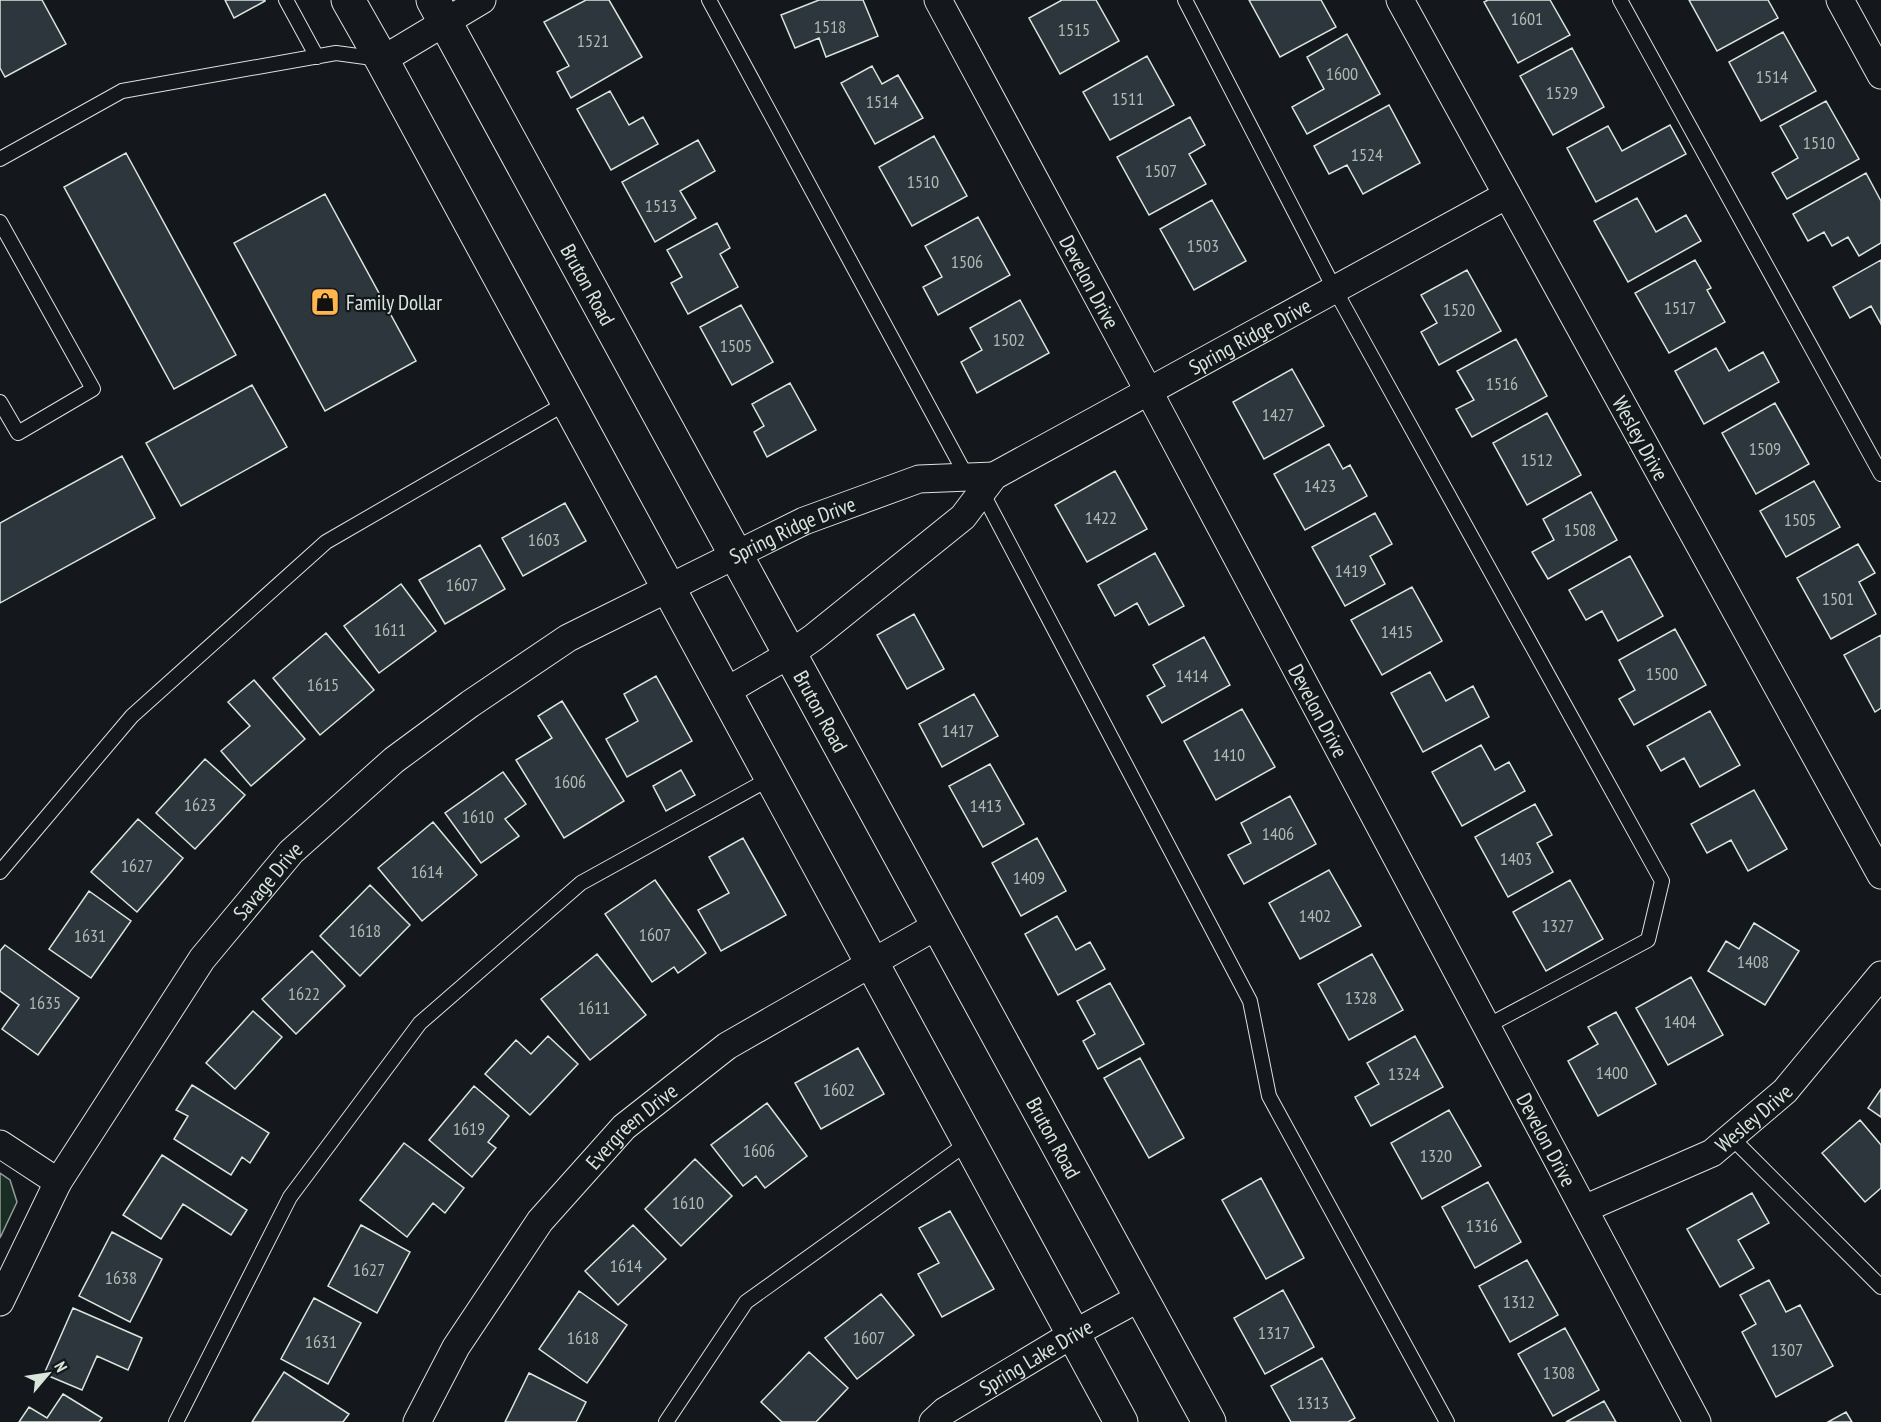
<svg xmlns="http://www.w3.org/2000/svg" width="1881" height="1422" font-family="'PT Sans Narrow',sans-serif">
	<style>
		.green { fill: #1a2d24; stroke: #939e99; stroke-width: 1.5 }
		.building { fill: #2c363c; stroke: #d8e6dc; stroke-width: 1.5 }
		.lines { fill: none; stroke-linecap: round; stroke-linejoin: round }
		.service-casing { stroke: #d8e6dc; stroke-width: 16 }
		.minor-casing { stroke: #d8e6dc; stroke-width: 29 }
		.secondary-casing { stroke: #d8e6dc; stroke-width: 35 }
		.service { stroke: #14181c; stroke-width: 14 }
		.minor { stroke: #14181c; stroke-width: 27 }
		.secondary { stroke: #14181c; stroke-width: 33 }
		.labels { text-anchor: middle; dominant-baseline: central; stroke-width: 4.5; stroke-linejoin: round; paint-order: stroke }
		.number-label { font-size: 18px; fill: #adbab4 }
		.street-label { font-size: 21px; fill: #d8e6dc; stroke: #14181c }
		.poi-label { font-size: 21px; fill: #d8e6dc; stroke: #14181c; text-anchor: start }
	</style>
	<rect width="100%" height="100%" fill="#14181c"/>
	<path class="green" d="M0 1173 10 1180 17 1202 0 1238Z"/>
	<path class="building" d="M0 0H42L66 44 5 77 0 68Z
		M225 0H265V1L234 18Z
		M586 0H609L642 57 571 98 557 72 569 66 544 22Z
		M819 0H863L878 36 826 57 819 38 795 48 781 15Z
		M1062 0H1096L1119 41 1060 74 1029 18Z
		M1249 0H1321L1336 27 1280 57Z
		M1488 0H1550L1570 35 1518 63 1484 2Z
		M1689 0H1768L1778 18 1717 51Z
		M1783 32 1816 91 1761 121 1729 62Z
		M1347 34 1380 94 1307 134 1292 107 1324 89 1307 57Z
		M1572 48 1604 107 1553 135 1520 76Z
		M1147 56 1174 105 1110 140 1083 92Z
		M872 66 882 84 898 75 923 118 875 144 841 83Z
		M610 91 629 125 643 117 658 144 611 170 577 109Z
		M1826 101 1859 159 1787 199 1772 173 1798 158 1780 126Z
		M1389 105 1420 163 1363 194 1347 165 1329 174 1314 146Z
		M1190 117 1205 145 1189 154 1206 184 1149 215 1117 157Z
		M1670 125 1686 154 1596 202 1567 148 1608 126 1622 151Z
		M934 136 967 196 912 226 879 167Z
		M698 140 715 171 680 191 696 218 655 242 622 182Z
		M126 153 236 355 174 389 64 187Z
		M1866 173 1881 201V243L1859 256 1848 237 1832 246 1824 232 1808 241 1793 214Z
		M325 194 416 361 325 411 234 243Z
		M1637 198 1656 232 1686 215 1701 241 1628 282 1594 221Z
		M1212 200 1246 261 1194 290 1160 229Z
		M978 217 1010 275 938 315 923 287 942 277 925 246Z
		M717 223 730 248 720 254 738 287 688 314 671 283 682 277 667 250Z
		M1695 260 1711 288 1707 290 1725 322 1669 353 1635 293Z
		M1881 260V324L1871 306 1850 318 1833 287Z
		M1467 270 1501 331 1439 365 1421 332 1437 323 1421 295Z
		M1020 300 1049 353 977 393 961 362 982 350 970 328Z
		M741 305 773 362 732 385 700 327Z
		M1516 339 1547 396 1472 437 1456 409 1474 400 1457 371Z
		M1716 348 1729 371 1763 352 1779 382 1704 424 1675 371Z
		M1292 369 1324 426 1264 459 1233 402Z
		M790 383 816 430 767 457 754 432 764 426 752 404Z
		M252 385 287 447 181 506 146 443Z
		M1775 403 1809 464 1756 494 1722 433Z
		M1547 413 1581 475 1527 505 1493 443Z
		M1329 444 1343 469 1350 465 1367 496 1305 530 1274 474Z
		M122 456 155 518 0 603V523Z
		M1115 471 1147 529 1087 562 1055 505Z
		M1814 481 1840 527 1786 557 1760 511Z
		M1591 492 1617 540 1548 579 1532 552 1554 540 1543 519Z
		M565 503 586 541 523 576 502 538Z
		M1375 513 1392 544 1370 556 1385 584 1345 606 1312 547Z
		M1858 544 1875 573 1859 582 1876 614 1831 639 1797 578Z
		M480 545 505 589 445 624 419 580Z
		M1155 553 1184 606 1149 625 1137 603 1115 616 1098 585Z
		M1630 556 1663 616 1618 641 1602 611 1586 620 1569 590Z
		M401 584 436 631 379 673 344 626Z
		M1412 587 1442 641 1382 675 1351 620Z
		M914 614 944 669 907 689 877 635Z
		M1675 629 1706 685 1634 725 1619 699 1635 690 1619 660Z
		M326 633 374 690 320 735 273 678Z
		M1881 635V708L1875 712 1844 655Z
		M1204 637 1230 685 1162 723 1147 696 1165 686 1153 665Z
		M1430 672 1446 701 1473 686 1489 717 1423 752 1391 693Z
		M656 676 692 741 627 777 606 739 638 721 624 694Z
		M254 680 305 739 251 786 221 751 250 726 228 702Z
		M974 694 998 736 942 767 919 724Z
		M562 701 624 801 564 838 516 760 552 738 538 716Z
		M1242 709 1275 767 1216 800 1184 741Z
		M1710 711 1740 765 1700 787 1684 758 1661 771 1647 746Z
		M1481 745 1495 770 1509 762 1525 791 1462 826 1432 772Z
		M205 759 245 795 195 849 156 813Z
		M990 764 1024 824 983 847 949 786Z
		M681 770 695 795 666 811 653 786Z
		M503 772 526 804 505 819 519 836 481 863 445 813Z
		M1754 790 1787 849 1748 871 1731 840 1707 853 1691 824Z
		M1290 796 1316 844 1244 884 1228 855 1251 843 1241 823Z
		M1535 804 1552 835 1537 843 1553 872 1508 897 1475 837Z
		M138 819 183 858 137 912 91 872Z
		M433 822 477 875 422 921 378 868Z
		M743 838 786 915 721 951 698 910 729 893 709 857Z
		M1037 838 1066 891 1021 916 992 863Z
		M1329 870 1361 926 1300 959 1269 903Z
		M655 880 706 953 678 973 674 967 652 982 605 914Z
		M1570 880 1603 939 1546 971 1513 912Z
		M370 885 410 925 360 976 320 936Z
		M89 891 131 921 91 978 49 949Z
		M1057 916 1076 950 1090 942 1105 969 1058 995 1025 934Z
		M1754 923 1799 951 1765 1005 1708 971 1726 941 1739 949Z
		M5 945 79 998 38 1055 2 1029 19 1005 0 991V951Z
		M312 951 345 986 296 1034 262 999Z
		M597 954 646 1015 590 1060 541 999Z
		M1372 954 1403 1010 1349 1040 1318 984Z
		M1691 977 1723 1035 1668 1065 1636 1008Z
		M1110 983 1144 1044 1098 1069 1083 1041 1095 1034 1077 1001Z
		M253 1011 282 1037 235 1089 206 1063Z
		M1616 1012 1656 1084 1598 1116 1568 1061 1598 1044 1588 1027Z
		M548 1036 578 1064 530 1115 485 1074 516 1040 531 1054Z
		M1415 1036 1443 1087 1371 1126 1355 1097 1379 1084 1367 1063Z
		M858 1048 884 1094 821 1129 795 1083Z
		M1140 1058 1184 1138 1149 1158 1104 1078Z
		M192 1085 269 1133 250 1163 242 1157 231 1175 174 1139 188 1116 176 1110Z
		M474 1086 509 1116 488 1142 496 1148 472 1177 429 1140Z
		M1881 1089V1117L1868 1108Z
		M767 1103 807 1156 765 1188 756 1176 743 1186 711 1145Z
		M1449 1110 1481 1166 1422 1199 1391 1143Z
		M1860 1120 1881 1145V1188L1865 1202 1822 1153Z
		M404 1143 464 1188 445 1213 433 1203 407 1237 360 1200Z
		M162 1155 247 1210 231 1235 183 1204 161 1239 123 1215Z
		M695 1159 732 1196 681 1246 645 1209Z
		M1261 1178 1304 1258 1266 1279 1222 1200Z
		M1488 1182 1521 1242 1475 1268 1442 1207Z
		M1752 1193 1769 1223 1738 1240 1754 1268 1720 1287 1687 1229Z
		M950 1211 994 1289 942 1317 918 1274 939 1263 919 1228Z
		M361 1225 410 1252 377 1313 328 1286Z
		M633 1225 666 1259 618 1305 585 1271Z
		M112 1232 162 1259 130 1322 79 1296Z
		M1527 1260 1558 1315 1510 1342 1479 1286Z
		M1769 1280 1786 1312 1800 1305 1833 1366 1776 1397 1742 1332 1756 1324 1740 1295Z
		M1283 1290 1314 1347 1265 1374 1234 1318Z
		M579 1291 627 1325 587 1383 539 1349Z
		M881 1294 914 1335 857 1379 825 1338Z
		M314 1298 361 1323 328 1384 281 1359Z
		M73 1308 142 1338 128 1370 97 1356 82 1390 44 1374Z
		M1565 1328 1599 1390 1553 1416 1518 1354Z
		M809 1352 848 1388 816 1422H782L761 1402Z
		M1322 1358 1355 1418 1348 1422H1291L1271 1386Z
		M284 1372 349 1414 343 1422H252Z
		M529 1373 586 1402 576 1422H505Z
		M63 1394 102 1418 99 1422H19L29 1407 47 1418Z
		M1604 1401 1616 1422H1566Z
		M1846 1412 1852 1422H1828Z"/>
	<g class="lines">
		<g class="service-casing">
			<path id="service" d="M286 0 317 57
				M709 0 967 477
				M1185 0 1335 290 1662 881 1648 940 1487 1026
				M1620 0 1881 474
				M0 159 122 91 336 53 380 59
				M0 222 93 389 18 433 0 402
				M982 492 1250 1001 1269 1096 1447 1422
				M0 872 132 716 326 542 568 402
				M1731 1137 1881 1287
				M176 1422 290 1197 420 1023 581 883 771 778
				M666 1422 746 1302 969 1142"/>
		</g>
		<g class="minor-casing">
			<g id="minor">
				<path id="s1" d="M938 0 1149 392 1697 1422"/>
				<path id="s2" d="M1400 0 1881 875"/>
				<path d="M1840 0 1881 75"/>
				<path d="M382 60 482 0"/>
				<path id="s3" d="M725 692 790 654 814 637 963 517 994 476 1507 195"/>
				<path d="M0 1144 58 1182"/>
				<path id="s4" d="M1584 1209 1712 1153 1785 1091 1881 975"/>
				<path id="s5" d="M0 1302 58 1182 202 959 291 852 394 760 470 704 568 638 804 521 919 479 994 476"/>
				<path id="s6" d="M417 1422 456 1347 540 1221 624 1127 727 1046 938 925"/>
				<path id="s7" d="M933 1422 945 1411 1073 1334 1141 1297"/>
			</g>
		</g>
		<g class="secondary-casing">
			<g id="secondary">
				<path d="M348 0 382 60 1121 1422"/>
				<path id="s8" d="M433 0 1209 1422"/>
			</g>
		</g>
		<use href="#service" class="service"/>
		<use href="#minor" class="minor"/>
		<use href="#secondary" class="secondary"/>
	</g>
	<defs>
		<g id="shop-square" transform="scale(1.5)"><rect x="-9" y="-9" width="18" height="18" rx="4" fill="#ffb74d" stroke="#14181c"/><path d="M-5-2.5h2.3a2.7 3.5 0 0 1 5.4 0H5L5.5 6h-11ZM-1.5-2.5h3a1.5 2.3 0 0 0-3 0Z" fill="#111"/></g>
	</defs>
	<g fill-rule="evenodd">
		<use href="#shop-square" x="325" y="302"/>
	</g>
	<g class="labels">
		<g class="number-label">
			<text x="1527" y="18">1601</text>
			<text x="830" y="26">1518</text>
			<text x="1074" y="29">1515</text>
			<text x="593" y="40">1521</text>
			<text x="1342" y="73">1600</text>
			<text x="1772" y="76">1514</text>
			<text x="1562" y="92">1529</text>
			<text x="1128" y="98">1511</text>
			<text x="882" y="101">1514</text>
			<text x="1819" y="142">1510</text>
			<text x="1367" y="154">1524</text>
			<text x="1161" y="170">1507</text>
			<text x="923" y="181">1510</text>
			<text x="661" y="205">1513</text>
			<text x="1203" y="245">1503</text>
			<text x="967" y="261">1506</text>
			<text x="1680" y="307">1517</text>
			<text x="1459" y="309">1520</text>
			<text x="1009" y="339">1502</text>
			<text x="736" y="345">1505</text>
			<text x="1502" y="383">1516</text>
			<text x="1278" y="414">1427</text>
			<text x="1765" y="448">1509</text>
			<text x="1537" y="459">1512</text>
			<text x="1320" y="485">1423</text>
			<text x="1101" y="517">1422</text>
			<text x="1800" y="519">1505</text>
			<text x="1580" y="529">1508</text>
			<text x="544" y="539">1603</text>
			<text x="1351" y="570">1419</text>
			<text x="462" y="584">1607</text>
			<text x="1838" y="598">1501</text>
			<text x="390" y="629">1611</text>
			<text x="1397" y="631">1415</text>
			<text x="1662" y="673">1500</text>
			<text x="1192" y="675">1414</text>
			<text x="323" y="684">1615</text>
			<text x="958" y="730">1417</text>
			<text x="1229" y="754">1410</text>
			<text x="570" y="781">1606</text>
			<text x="200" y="804">1623</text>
			<text x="986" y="805">1413</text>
			<text x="478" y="816">1610</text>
			<text x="1278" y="833">1406</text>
			<text x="1516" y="858">1403</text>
			<text x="137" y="865">1627</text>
			<text x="427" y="871">1614</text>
			<text x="1029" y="877">1409</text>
			<text x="1315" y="915">1402</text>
			<text x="1558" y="925">1327</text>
			<text x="365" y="930">1618</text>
			<text x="655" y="934">1607</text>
			<text x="90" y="935">1631</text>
			<text x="1753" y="961">1408</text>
			<text x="304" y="993">1622</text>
			<text x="1361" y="997">1328</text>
			<text x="45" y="1002">1635</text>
			<text x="594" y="1007">1611</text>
			<text x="1680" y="1021">1404</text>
			<text x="1612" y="1072">1400</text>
			<text x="1404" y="1073">1324</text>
			<text x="839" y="1089">1602</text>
			<text x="469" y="1128">1619</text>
			<text x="759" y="1150">1606</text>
			<text x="1436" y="1155">1320</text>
			<text x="688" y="1202">1610</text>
			<text x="1482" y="1225">1316</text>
			<text x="626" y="1265">1614</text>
			<text x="369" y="1269">1627</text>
			<text x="121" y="1277">1638</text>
			<text x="1519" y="1301">1312</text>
			<text x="1274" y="1332">1317</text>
			<text x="583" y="1337">1618</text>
			<text x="869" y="1337">1607</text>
			<text x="321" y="1341">1631</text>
			<text x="1787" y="1349">1307</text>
			<text x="1559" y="1372">1308</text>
			<text x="1313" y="1402">1313</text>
		</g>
		<g class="street-label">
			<text stroke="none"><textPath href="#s1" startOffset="320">Develon Drive</textPath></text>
			<text stroke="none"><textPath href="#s8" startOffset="324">Bruton Road</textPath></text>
			<text stroke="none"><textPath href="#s3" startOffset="639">Spring Ridge Drive</textPath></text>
			<text stroke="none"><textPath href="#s2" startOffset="500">Wesley Drive</textPath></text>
			<text stroke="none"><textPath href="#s5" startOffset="1138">Spring Ridge Drive</textPath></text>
			<text stroke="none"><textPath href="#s1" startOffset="806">Develon Drive</textPath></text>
			<text stroke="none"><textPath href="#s8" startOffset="810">Bruton Road</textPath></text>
			<text stroke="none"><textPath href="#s5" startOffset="501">Savage Drive</textPath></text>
			<text stroke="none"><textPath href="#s4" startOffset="194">Wesley Drive</textPath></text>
			<text stroke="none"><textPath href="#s6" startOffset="368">Evergreen Drive</textPath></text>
			<text stroke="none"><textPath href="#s8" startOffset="1296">Bruton Road</textPath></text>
			<text stroke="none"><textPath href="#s1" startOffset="1292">Develon Drive</textPath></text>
			<text stroke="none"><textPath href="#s7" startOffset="122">Spring Lake Drive</textPath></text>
		</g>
		<g class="poi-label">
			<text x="346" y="302">Family Dollar</text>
		</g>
	</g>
	<g transform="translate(48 1374) rotate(61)" stroke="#14181c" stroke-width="4.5" paint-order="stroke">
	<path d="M0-4.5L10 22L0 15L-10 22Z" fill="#d8e6dc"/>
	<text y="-9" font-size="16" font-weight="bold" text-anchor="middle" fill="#d8e6dc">N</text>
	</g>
</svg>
